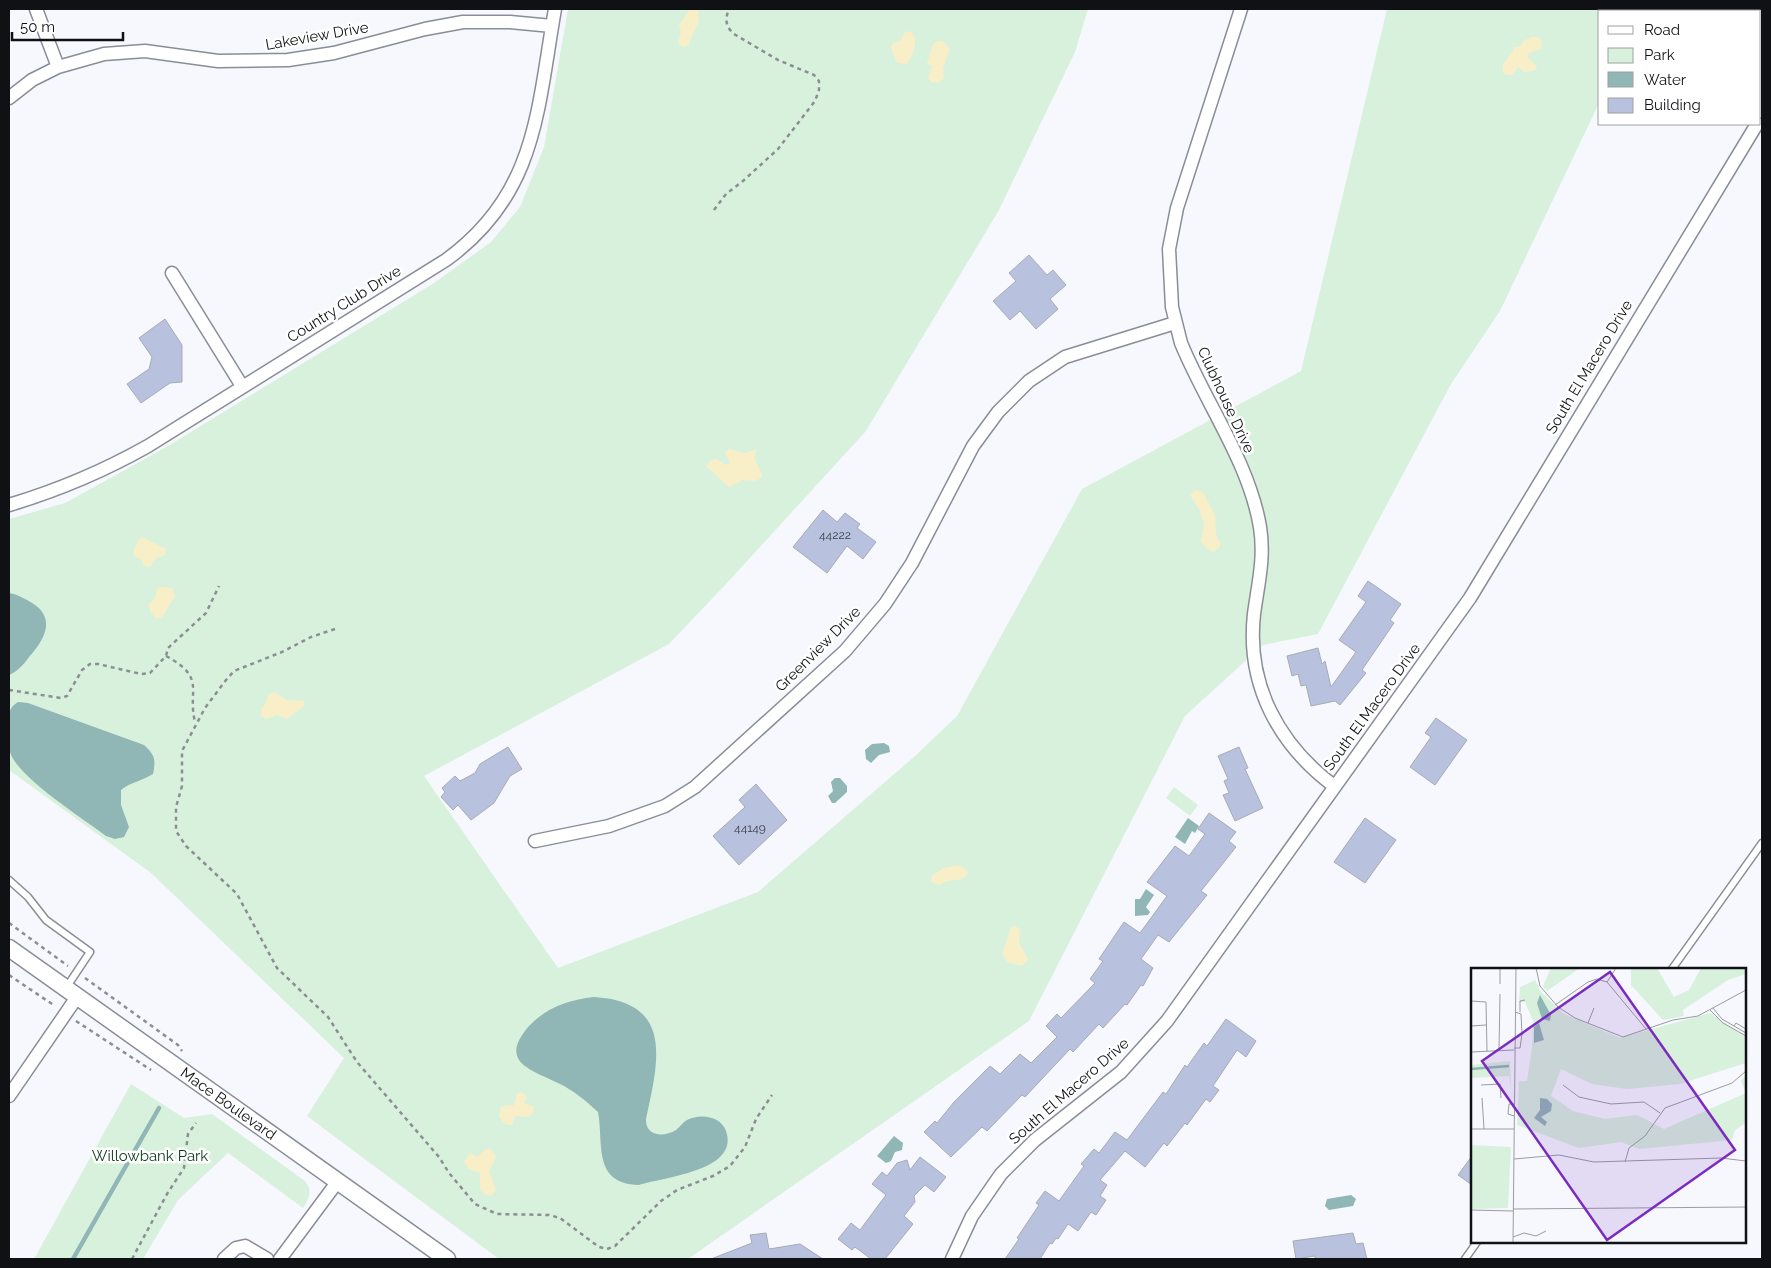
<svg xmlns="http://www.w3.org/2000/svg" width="1771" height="1268" font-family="Raleway,sans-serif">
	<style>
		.green { fill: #d8f1dc }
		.sand { fill: #f8efc9 }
		.water { fill: #90b6b5 }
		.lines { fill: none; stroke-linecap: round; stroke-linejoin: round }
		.stream { stroke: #90b6b5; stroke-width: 4.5 }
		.building { fill: #b8c2de; stroke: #a8abb5 }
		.service-casing { stroke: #8a8d97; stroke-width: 9 }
		.minor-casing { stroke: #8a8d97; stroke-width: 15 }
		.tertiary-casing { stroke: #8a8d97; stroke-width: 19 }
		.path { stroke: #8c8e93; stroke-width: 2.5; stroke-dasharray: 4 4; stroke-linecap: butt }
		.service { stroke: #fff; stroke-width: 6 }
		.minor { stroke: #fff; stroke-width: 12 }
		.tertiary { stroke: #fff; stroke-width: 16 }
		.labels { text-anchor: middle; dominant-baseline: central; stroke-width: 5; stroke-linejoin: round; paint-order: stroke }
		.number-label { font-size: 12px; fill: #3a3d47 }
		.street-label { font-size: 15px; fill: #101115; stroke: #fff }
		.park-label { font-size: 15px; fill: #0d391c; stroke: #fff }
		.inset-river { fill: none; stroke: #90b6b5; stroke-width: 2.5 }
		.inset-road { fill: none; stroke: #9a9ca1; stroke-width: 1 }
		.view { fill: #7b2cbf; fill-opacity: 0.15; stroke: #7b2cbf; stroke-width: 2.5 }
		.inset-edge { fill: none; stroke: #101115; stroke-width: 2.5 }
	</style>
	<rect width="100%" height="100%" fill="#f6f8fe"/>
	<path class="green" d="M568 9H1088L1075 52 999 210 866 431 727 583 669 644 424 776 558 968 758 892 915 756 957 716 1082 489 1301 371 1387 9H1674L1673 11H1600V101L1500 311 1451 384 1318 634 1263 645 1185 716 1029 1021 688 1259H499L307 1116 344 1058 151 873 9 770V519L65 503 168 446 434 283 491 242 520 207 544 147Z
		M1174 787 1198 805 1190 816 1166 798Z
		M131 1084 184 1118 212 1114 305 1181C313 1190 309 1199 303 1208L228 1153 178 1200 143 1259H34Z"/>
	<path class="sand" d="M690 9H698L699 21 688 45 683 47 678 43 681 32 679 25Z
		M910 31C921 40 912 55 907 64L897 63 891 48 893 43 901 40 904 33Z
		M1532 37H1539L1542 42 1541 48 1528 54V58L1537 66 1535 70 1525 72 1518 67 1512 75 1504 74C1499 61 1512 58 1514 47H1520L1523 41Z
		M938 41H943L950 50 943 67 944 78 938 83 931 82 928 78 932 66 927 64 933 44Z
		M729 449 745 453 757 449 754 457 763 477 754 481 743 480 729 487C721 481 714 473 706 466L711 460 717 459 725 465 730 463 725 453Z
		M1195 490 1203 492 1215 515 1216 535 1220 542V547L1213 552 1205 547 1201 541 1204 524 1199 509 1190 495Z
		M142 537 166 549 165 555 155 559 150 567 144 566 142 560 136 557 133 553 138 541Z
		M162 587 172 588 175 596 163 616 158 619 154 617 148 605 155 598 157 588Z
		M275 692 287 700 304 701V706L287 719 277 715 266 719 261 716V709L266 703 268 695Z
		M958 865 967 870 968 873C962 884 950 877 939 885L931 882 932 875 944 868Z
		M1011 927 1015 926 1020 929 1019 943 1028 959 1022 966 1007 962 1002 954Z
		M522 1092 527 1098 524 1102 526 1104 534 1106 533 1113 529 1117 515 1116 512 1125 504 1124 499 1116 501 1106 514 1105 517 1093Z
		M490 1148 496 1157 489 1171 496 1190 491 1196 484 1194 480 1190V1173L469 1169 464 1162 470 1153 478 1157 483 1151Z"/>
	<path class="water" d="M9 593C16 594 21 597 27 600 57 615 47 637 29 657 23 665 18 671 9 675Z
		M18 702 28 703 144 745C155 755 156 760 153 774 142 781 131 782 121 790V805L129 827 124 837 115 839 106 836C84 819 17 777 10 752 7 744 9 734 9 725 9 714 8 708 18 702Z
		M884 743 889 746 890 752 879 755 871 763 866 759 865 750 872 744Z
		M835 778H840L847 786V792L835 803H832L828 796 833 791 831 782Z
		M1188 818 1199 826 1195 833 1192 831 1185 844 1175 837Z
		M1146 889 1154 895 1146 907 1150 912 1148 915 1135 916V899H1140Z
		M594 997C675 1002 658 1062 646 1119 645 1136 663 1138 676 1130 680 1127 683 1122 687 1120 700 1113 721 1116 726 1131 740 1171 663 1177 639 1185 592 1184 604 1143 598 1112 586 1101 573 1090 558 1083 530 1069 498 1062 529 1026 547 1007 569 1000 594 997Z
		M894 1136 903 1143 902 1150 895 1152 891 1161 886 1163 877 1156Z
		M1351 1195 1356 1199 1353 1206 1329 1210 1325 1206 1327 1199Z"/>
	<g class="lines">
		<path class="stream" d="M73 1259 159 1108"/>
	</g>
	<path class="building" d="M1029 255 1047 275 1053 270 1066 285 1050 299 1058 309 1036 329 1020 311 1010 320 993 301 1016 281 1009 273Z
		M165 319 182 345V382L170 383 141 403 127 384 149 369 152 357 139 338Z
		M823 510 837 522 845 513 860 524 857 528 876 542 863 559 847 546 827 573 793 547Z
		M1368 581 1401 604 1390 620 1394 623 1362 670 1366 673 1340 705 1335 701 1311 706 1306 685 1301 686 1298 674 1292 676 1287 656 1318 648 1322 664 1325 661 1331 687 1356 652 1339 640 1366 602 1358 596Z
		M1436 718 1467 740 1435 785 1410 767 1431 737 1425 733Z
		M508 747 522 769 510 776 494 803 471 820 458 805 453 810 441 797 445 792 442 788 455 776 460 781 475 773 480 764Z
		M1239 747 1248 768 1245 769 1263 808 1235 821 1223 795 1229 793 1224 781 1228 779 1218 756Z
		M756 784 787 820 739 865 713 836 745 807 739 800Z
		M1209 813 1236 832 1229 841 1236 847 1201 891 1207 895 1169 942 1158 935 1141 959 1153 968 1143 986 1141 985 1127 1005 1125 1004 1103 1028 1099 1024 1073 1052 1070 1049 1025 1097 1022 1095 987 1131 982 1127 951 1157 924 1132 935 1121 937 1123 954 1102 990 1066 1000 1074 1020 1054 1031 1063 1057 1037 1046 1026 1057 1014 1061 1018 1095 983 1090 979 1103 961 1099 959 1124 922 1140 933 1167 896 1147 882 1175 846 1189 856 1205 834 1198 829Z
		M1365 818 1396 840 1365 883 1334 862Z
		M1226 1019 1256 1041 1246 1057 1237 1050 1213 1086 1219 1090 1210 1102 1206 1099 1187 1125 1185 1123 1167 1146 1164 1143 1145 1167 1125 1151 1100 1180 1107 1185 1100 1196 1106 1200 1096 1215 1091 1212 1078 1231 1068 1224 1058 1239 1056 1238 1052 1244 1050 1243 1040 1259H1005L1019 1239 1017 1238 1039 1205 1036 1203 1045 1191 1059 1201 1084 1166 1081 1164 1094 1149 1099 1153 1115 1132 1127 1140 1163 1092 1166 1094 1185 1065 1187 1067 1204 1043 1207 1046Z
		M1472 1156V1185L1458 1175Z
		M920 1157 946 1177 934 1192 925 1185 914 1196 915 1202 904 1216 913 1224 885 1259H871L855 1247 852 1250 838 1239 851 1223 860 1230 886 1195 872 1184 882 1172 887 1176 897 1163 907 1160 910 1170Z
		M766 1233 769 1249 800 1244 823 1259H711L752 1243 750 1235Z
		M1353 1233 1356 1244 1363 1243 1367 1259H1315V1256L1296 1259 1293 1241Z"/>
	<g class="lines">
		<g class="service-casing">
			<path id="service" d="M9 880 28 897 46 920 90 952 66 988
				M1672 969 1762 843
				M1465 1259 1477 1242"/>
		</g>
		<g class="minor-casing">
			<path id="minor" d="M1241 9 1177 208 1169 249 1172 307 1181 343C1206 404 1249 462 1260 527 1265 558 1258 584 1254 614 1246 685 1279 745 1334 786
				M58 67 104 54 145 51 218 61 288 60 334 53 425 29 463 22H510L552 26
				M9 98 32 80 58 67 36 9
				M172 273 242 386
				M9 505C59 490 102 472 148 446L446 260C537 194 537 111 555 9
				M535 841 609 826 665 806 695 787 845 651 885 604 912 563 973 446 998 412 1029 381 1065 357 1175 323
				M9 1096 77 997
				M224 1259 236 1248 245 1246 267 1259
				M280 1259 338 1181
				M952 1259 972 1216 1001 1174 1035 1140 1121 1072 1167 1021 1470 598 1757 124"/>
		</g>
		<g class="tertiary-casing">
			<g id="tertiary">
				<path id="s1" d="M9 948 447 1259"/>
			</g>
		</g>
		<path class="path" d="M714 210 726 194 743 181 778 149 815 101 819 90V81L814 75 778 60 734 34C725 26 725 19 729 9
			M335 629 311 637 282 652 234 671 226 680 205 708 182 751V786L176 807V831L186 846 237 894 277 968 328 1017 357 1062 439 1157 449 1173 475 1204 497 1214 549 1215 560 1218 599 1247 607 1249 615 1246 661 1201 677 1190 713 1176 730 1166 745 1147 756 1119 772 1095
			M166 656C207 678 187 690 195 722
			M9 690 61 698 67 696 82 670 90 664H98L141 674 150 673 166 656 168 648 206 613 219 586
			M9 923 68 966
			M9 975 55 1006
			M85 978 178 1045 182 1051
			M76 1021 151 1070
			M132 1259 167 1194 184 1168 188 1134 196 1123"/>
		<use href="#service" class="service"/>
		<use href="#minor" class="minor"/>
		<use href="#tertiary" class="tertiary"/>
	</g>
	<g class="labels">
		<g class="number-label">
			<text x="835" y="535">44222</text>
			<text x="750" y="828">44149</text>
		</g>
		<g class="street-label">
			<text transform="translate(317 36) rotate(-10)">Lakeview Drive</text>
			<text transform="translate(344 304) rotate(-32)">Country Club Drive</text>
			<text transform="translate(1589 367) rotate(-59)">South El Macero Drive</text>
			<text transform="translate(1226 400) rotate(65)">Clubhouse Drive</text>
			<text transform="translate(818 649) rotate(-45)">Greenview Drive</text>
			<text transform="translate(1372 707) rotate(-54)">South El Macero Drive</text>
			<text transform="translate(1069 1091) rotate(-41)">South El Macero Drive</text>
			<text stroke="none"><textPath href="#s1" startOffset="269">Mace Boulevard</textPath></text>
		</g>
		<g class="park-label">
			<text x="150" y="1156">Willowbank Park</text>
		</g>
	</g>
	<g transform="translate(1471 968)">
		<rect width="275" height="275" fill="#f6f8fe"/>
		<path d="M80 0H109L76 23 72 18ZM160 0H186L203 29 218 22 230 0H275V6L257 12 212 42 213 48 192 52 160 17ZM64 12 70 24 93 46 149 70 239 45 275 69V95L209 116 156 121 121 116 90 101 80 128 102 143 134 151 166 147 193 161 275 125 270 113 275 107V155L264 162 261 172 168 181 150 174 108 180 46 157 48 113H56L61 80 62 53 54 34H48L49 19ZM39 93 40 119 38 108 0 110V97ZM0 177 40 179 37 240 0 241Z" fill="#d8f1dc"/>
		<path d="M69 27 80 47 79 53 71 51 66 35ZM68 55 73 72 63 75V59ZM69 130 76 131 81 136 80 143 70 149 76 154 74 158 63 150 69 142Z" fill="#90b6b5"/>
		<path class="inset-river" d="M0 101 38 98"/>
		<path class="inset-road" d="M65 0 69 18 87 39 104 50 152 69 202 52 227 48 275 22M136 14 175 61M29 16V0M0 33 15 34 16 83M84 37 117 14 126 11 136 14 145 0M242 40 251 51 275 65M239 42 252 55 275 68M49 44V33L54 32M117 55 123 40M0 58 15 57M263 58 265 55 275 61M43 80H49L51 66 50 46 44 44M28 82 29 26M0 84 43 82M10 117 29 116 30 130M92 117 108 129 140 136 173 134 189 145M11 130 13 161M43 148 37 146 38 136H43M0 161H43M43 191 88 187 123 194 250 190 275 193M154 194 158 180 174 168 194 140 261 115 275 103M42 241 275 239M0 242 42 243M42 269 53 265 65 268 75 263M42 275 45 0"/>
		<path class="view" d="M139 4 264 182 136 272 11 93Z"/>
		<rect width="275" height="275" class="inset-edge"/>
	</g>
	<rect width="1771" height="1268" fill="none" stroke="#101115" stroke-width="20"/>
	<rect x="1598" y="10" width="162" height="115" fill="#ffffff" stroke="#9fa0a1"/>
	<rect x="1608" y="26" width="25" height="8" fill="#ffffff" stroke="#9fa0a1"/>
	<text x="1644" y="35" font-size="15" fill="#101115">Road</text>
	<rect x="1608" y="48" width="25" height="15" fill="#d8f1dc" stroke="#9fa0a1"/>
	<text x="1644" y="60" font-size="15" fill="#101115">Park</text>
	<rect x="1608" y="72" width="25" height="15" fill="#90b6b5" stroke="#9fa0a1"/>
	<text x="1644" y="85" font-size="15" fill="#101115">Water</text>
	<rect x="1608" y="98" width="25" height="15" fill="#b8c2de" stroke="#9fa0a1"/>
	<text x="1644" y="110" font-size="15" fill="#101115">Building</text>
	<path d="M12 32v8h111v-8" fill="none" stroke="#101115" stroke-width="2.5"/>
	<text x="20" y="32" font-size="15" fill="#101115" stroke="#ffffff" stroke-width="4" paint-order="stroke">50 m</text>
</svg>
